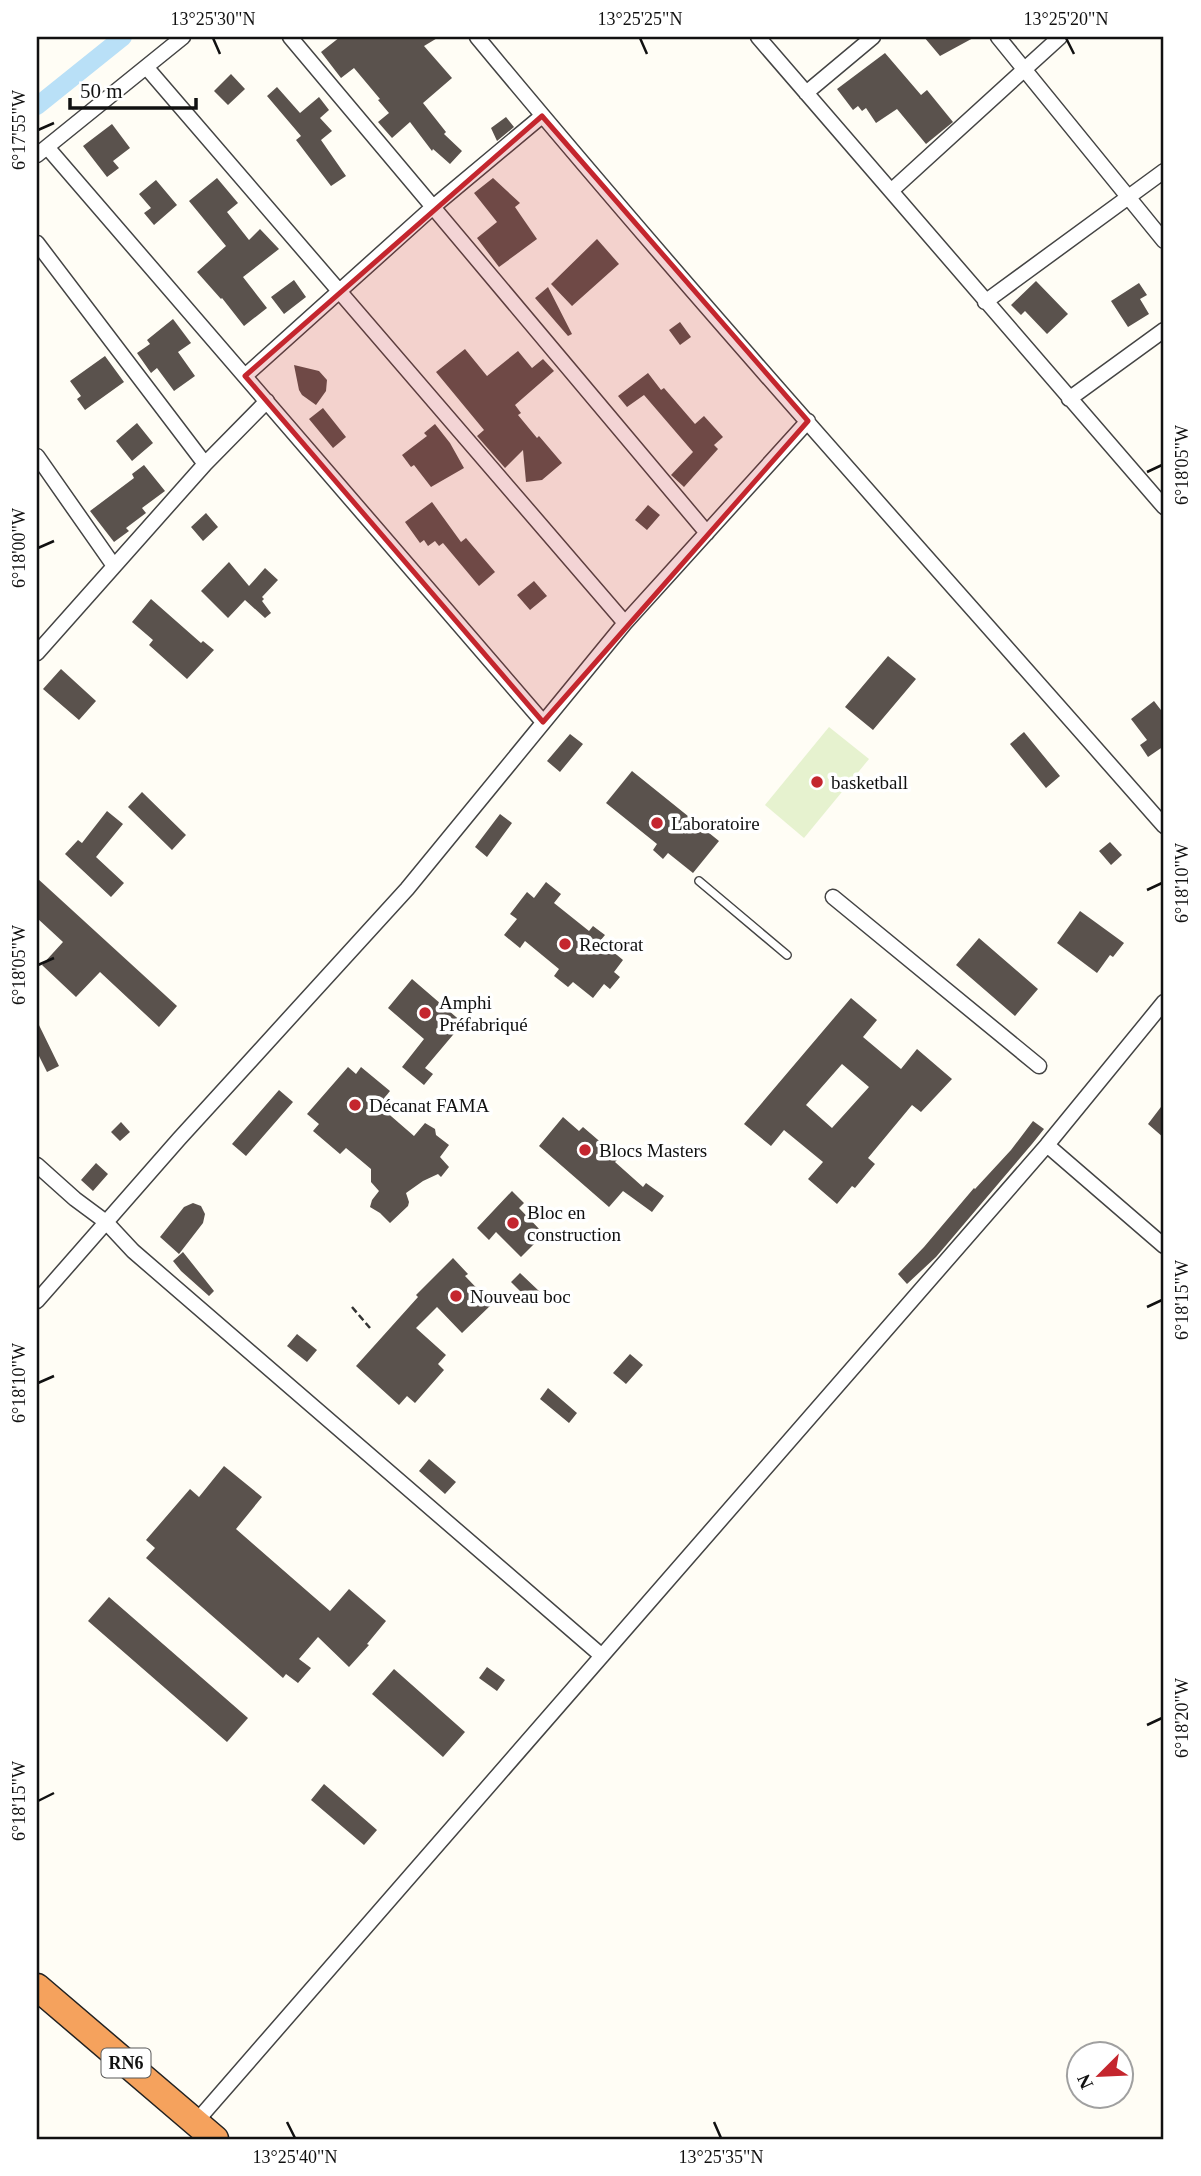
<svg xmlns="http://www.w3.org/2000/svg" width="1201" height="2176" font-family="'Times New Roman',serif">
	<style>
		.pitch { fill: #e6f2cf }
		.lines { fill: none; stroke-linecap: round; stroke-linejoin: round }
		.canal { stroke: #b9e0f7; stroke-width: 18 }
		.building { fill: #5a524d; fill-rule: evenodd }
		.lane-casing { stroke: #444; stroke-width: 10 }
		.street-casing { stroke: #444; stroke-width: 17 }
		.highway-casing { stroke: #222; stroke-width: 29 }
		.path { stroke: #333; stroke-width: 2.5; stroke-dasharray: 7 3.5; stroke-linecap: butt }
		.lane { stroke: #fff; stroke-width: 7 }
		.street { stroke: #fff; stroke-width: 14 }
		.highway { stroke: #f5a25d; stroke-width: 26 }
		.marked { fill: #c4262e; fill-opacity: 0.2; stroke: #c4262e; stroke-width: 5; stroke-linejoin: round }
		.ticks { fill: none; stroke: #111; stroke-width: 2.5 }
		.poi-dot { fill: #c4262e; stroke: #fff; stroke-width: 2.5 }
		.labels { text-anchor: middle; dominant-baseline: central; stroke-width: 7; stroke-linejoin: round; paint-order: stroke }
		.shield { fill: #fff; stroke: #585858; stroke-width: 2 }
		.shield-label { font-size: 18px; font-weight: bold; fill: #111 }
		.poi-label { font-size: 19px; fill: #111; stroke: #fff; text-anchor: start }
		.neatline { fill: none; stroke: #111; stroke-width: 2.5 }
		.ticks-label { font-size: 18px; text-anchor: middle; fill: #111 }
	</style>
	<rect width="100%" height="100%" fill="#fffdf5"/>
	<path class="pitch" d="M829 727 869 759 804 838 765 805Z"/>
	<g class="lines">
		<path class="canal" d="M37 106 123 37"/>
	</g>
	<path class="building" d="M340 37H439L424 46 452 78 423 103 446 132 444 134 462 151 450 164 433 149 432 151 410 122 392 138 378 122 389 113 378 100 380 99 354 68 341 78 321 52Z
		M924 37H975L940 56Z
		M885 53 921 95 927 90 953 122 926 144 897 109 876 123 866 108 862 111 858 106 853 110 837 89Z
		M231 74 245 89 228 105 214 91Z
		M277 87 300 113 319 97 329 110 320 118 332 131 321 140 346 176 331 186 296 140 301 136 267 96Z
		M506 117 514 127 497 141 491 128Z
		M112 124 130 148 113 161 119 168 107 177 83 146Z
		M217 178 238 203 227 212 249 240 260 229 279 249 243 277 267 308 244 326 222 298 221 299 197 272 226 246 189 201Z
		M493 178 520 203 515 207 537 239 499 267 477 238 497 222 474 193Z
		M156 180 177 205 154 225 144 213 151 208 139 194Z
		M597 239 619 264 572 306 551 284Z
		M294 280 306 297 284 314 271 297Z
		M1036 281 1068 314 1047 334 1025 311 1021 315 1011 305Z
		M1139 283 1147 295 1140 299 1149 314 1128 327 1111 301Z
		M548 287 572 334 568 336 535 298Z
		M173 319 191 343 178 352 195 376 174 391 157 368 151 373 137 353 150 344 147 340Z
		M680 322 691 337 680 345 669 330Z
		M465 349 487 376 518 351 532 368 543 359 554 371 515 405 521 413 518 415 537 438 539 436 562 463 542 480 526 482 523 450 505 468 477 436 484 430 436 372Z
		M105 356 124 382 85 410 77 399 81 396 70 381Z
		M294 365 319 371 327 380 326 391 316 405 302 395 299 390Z
		M648 373 661 390 664 388 695 424 704 416 723 437 714 445 718 449 684 487 671 475 693 452 644 395 627 407 618 396Z
		M323 408 346 437 333 448 309 419Z
		M137 423 153 443 132 461 116 441Z
		M435 424 450 443 464 468 431 487 414 465 411 467 402 455 427 436 424 433Z
		M144 465 165 491 142 508 146 513 126 528 129 531 114 542 90 511 134 478 132 474Z
		M432 502 461 542 466 538 495 572 479 586 443 543 439 546 435 541 428 546 424 540 420 543 405 522Z
		M648 505 660 515 647 530 635 520Z
		M206 513 218 527 203 541 191 527Z
		M229 562 249 586 265 568 278 580 262 597 264 599 262 601 271 613 265 618 245 600 228 618 201 591Z
		M534 581 547 596 530 610 517 595Z
		M151 599 201 643 203 641 214 650 187 679 149 645 153 640 132 622Z
		M888 656 916 679 873 730 845 707Z
		M61 669 96 701 79 720 43 689Z
		M1154 701 1164 714V746L1148 757 1140 745 1147 740 1131 719Z
		M1024 732 1060 776 1046 788 1010 744Z
		M570 734 583 744 560 772 547 761Z
		M632 771 719 841 693 873 668 853 663 859 653 850 657 844 606 803Z
		M142 792 186 835 172 850 128 807Z
		M107 811 123 824 96 857 124 883 111 897 65 854 78 840 82 843Z
		M500 814 512 823 487 857 475 847Z
		M1110 842 1122 855 1111 865 1099 851Z
		M37 878 177 1006 159 1027 100 972 76 997 42 965 63 942 37 918Z
		M546 882 561 894 554 903 589 931 593 926 605 935 600 941 623 960 614 972 620 977 610 989 604 984 593 998 573 982 568 987 554 976 559 969 525 941 520 948 504 935 517 919 510 914 527 892 534 898Z
		M1080 911 1124 943 1113 957 1110 955 1097 973 1057 943Z
		M979 938 1038 989 1015 1016 956 965Z
		M412 979 463 1023 425 1068 433 1074 424 1085 402 1067 424 1039 388 1008Z
		M851 998 877 1020 863 1037 901 1069 917 1049 952 1079 921 1112 912 1105 868 1158 875 1164 855 1188 852 1186 837 1204 808 1179 823 1162 784 1130 771 1146 744 1124ZM842 1064 869 1087 832 1128 806 1105Z
		M37 1021 59 1066 47 1072 37 1052Z
		M348 1067 356 1074 361 1067 390 1091 382 1101 387 1105 384 1110 414 1136 425 1123 435 1129 436 1135 449 1145 440 1157 449 1167 441 1177 438 1174 423 1181 406 1193 409 1202 408 1206 390 1223 380 1213 370 1207 372 1200 379 1191 371 1182V1169L346 1148 340 1154 313 1131 319 1124 307 1114Z
		M279 1090 293 1102 246 1156 232 1144Z
		M1164 1103V1138L1148 1124Z
		M563 1117 579 1131 583 1127 619 1158 615 1162 643 1187 646 1183 664 1196 652 1212 623 1191 609 1207 539 1146Z
		M1033 1121 1044 1129 1032 1144 936 1257 907 1284 898 1274 924 1247 974 1188 975 1189 1011 1150Z
		M121 1122 130 1132 120 1141 111 1132Z
		M96 1163 108 1174 93 1191 81 1180Z
		M512 1191 524 1203 519 1208 544 1234 521 1257 496 1232 489 1240 477 1228Z
		M193 1203 201 1206 205 1214 203 1223 179 1254 160 1237 184 1207Z
		M183 1252 214 1291 209 1296 181 1271 173 1261Z
		M453 1258 468 1274 465 1276 492 1304 462 1333 437 1307 416 1328 446 1355 438 1364 444 1370 415 1403 407 1396 399 1405 356 1366 418 1297 416 1295Z
		M520 1273 540 1292 531 1302 511 1282Z
		M297 1334 317 1350 307 1362 287 1346Z
		M630 1354 643 1365 626 1384 613 1373Z
		M548 1388 577 1413 569 1423 540 1399Z
		M429 1459 456 1482 445 1494 419 1471Z
		M224 1466 262 1497 236 1529 330 1611 349 1589 386 1621 367 1644 369 1645 349 1667 318 1637 299 1659 311 1668 298 1683 286 1674 283 1678 146 1558 155 1548 146 1540 190 1489 199 1497Z
		M109 1597 248 1718 227 1742 88 1621Z
		M487 1667 505 1680 497 1691 479 1678Z
		M394 1669 465 1732 443 1757 372 1694Z
		M324 1784 377 1830 364 1845 311 1800Z"/>
	<g class="lines">
		<g class="lane-casing">
			<path id="lane" d="M699 881 787 955"/>
		</g>
		<g class="street-casing">
			<path id="street" d="M290 37 707 533
				M477 37C699 305 934 564 1164 826
				M758 37 1164 507
				M998 37 1164 241
				M147 68 625 623
				M806 93 873 37
				M47 147 543 722
				M37 155 183 37
				M891 191 1060 37
				M37 243 205 464
				M985 302 1164 171
				M245 376 433 207 542 116
				M1069 399 1164 330
				M37 456 114 566
				M37 653 205 464 267 401
				M833 897 1039 1066
				M1047 1145 1164 1246
				M37 1165 75 1199 106 1222 133 1251 602 1656
				M37 1301 179 1139 407 889 625 623 808 421
				M195 2123 1047 1145 1164 1002"/>
		</g>
		<g class="highway-casing">
			<path id="highway" d="M37 1987 215 2139"/>
		</g>
		<path class="path" d="M352 1307 370 1328"/>
		<use href="#lane" class="lane"/>
		<use href="#street" class="street"/>
		<use href="#highway" class="highway"/>
	</g>
	<path class="marked" d="M542 116 808 421 543 722 245 376Z"/>
	<path class="ticks" d="M213 38 220 54M640 38 647 54M1066 38 1074 54M38 130 54 123M1147 472 1162 465M38 548 54 541M1147 890 1162 883M38 965 54 958M1147 1307 1162 1300M38 1383 54 1376M1147 1725 1162 1718M38 1801 54 1793M287 2122 295 2138M714 2122 721 2138"/>
	<g class="poi-dot">
		<circle cx="817" cy="782" r="7"/>
		<circle cx="657" cy="823" r="7"/>
		<circle cx="565" cy="944" r="7"/>
		<circle cx="425" cy="1013" r="7"/>
		<circle cx="355" cy="1105" r="7"/>
		<circle cx="585" cy="1150" r="7"/>
		<circle cx="513" cy="1223" r="7"/>
		<circle cx="456" cy="1296" r="7"/>
	</g>
	<g class="labels">
		<rect class="shield" x="101.5" y="2048.5" width="49" height="29" rx="5"/>
		<g class="shield-label">
			<text x="126" y="2063">RN6</text>
		</g>
		<g class="poi-label">
			<text x="831" y="782">basketball</text>
			<text x="671" y="823">Laboratoire</text>
			<text x="579" y="944">Rectorat</text>
			<text x="439" y="1002">Amphi<tspan x="439" dy="22">Préfabriqué</tspan></text>
			<text x="369" y="1105">Décanat FAMA</text>
			<text x="599" y="1150">Blocs Masters</text>
			<text x="527" y="1212">Bloc en<tspan x="527" dy="22">construction</tspan></text>
			<text x="470" y="1296">Nouveau boc</text>
		</g>
	</g>
	<rect width="1201" height="2176" fill="none" stroke="#ffffff" stroke-width="77"/>
	<g transform="translate(1100 2075) rotate(246)"><circle r="33" fill="#ffffff" stroke="#a0a0a0" stroke-width="2"/>
	<path d="M0-5L12 26L0 18L-12 26Z" fill="#c4262e"/>
	<text y="-10" font-size="19" font-weight="bold" text-anchor="middle" fill="#111111">N</text>
	</g>
	<path d="M70 98v10h126v-10" fill="none" stroke="#111111" stroke-width="3.5"/>
	<text x="80" y="98" font-size="21" fill="#111111" stroke="#ffffff" stroke-width="5" paint-order="stroke">50 m</text>
	<rect x="38" y="38" width="1124" height="2100" class="neatline"/>
	<g class="ticks-label">
		<text x="213" y="25">13°25'30"N</text>
		<text x="640" y="25">13°25'25"N</text>
		<text x="1066" y="25">13°25'20"N</text>
		<text transform="translate(19 130) rotate(-90)" y="6">6°17'55"W</text>
		<text transform="translate(1182 465) rotate(-90)" y="6">6°18'05"W</text>
		<text transform="translate(19 548) rotate(-90)" y="6">6°18'00"W</text>
		<text transform="translate(1182 883) rotate(-90)" y="6">6°18'10"W</text>
		<text transform="translate(19 965) rotate(-90)" y="6">6°18'05"W</text>
		<text transform="translate(1182 1300) rotate(-90)" y="6">6°18'15"W</text>
		<text transform="translate(19 1383) rotate(-90)" y="6">6°18'10"W</text>
		<text transform="translate(1182 1718) rotate(-90)" y="6">6°18'20"W</text>
		<text transform="translate(19 1801) rotate(-90)" y="6">6°18'15"W</text>
		<text x="295" y="2163">13°25'40"N</text>
		<text x="721" y="2163">13°25'35"N</text>
	</g>
</svg>
